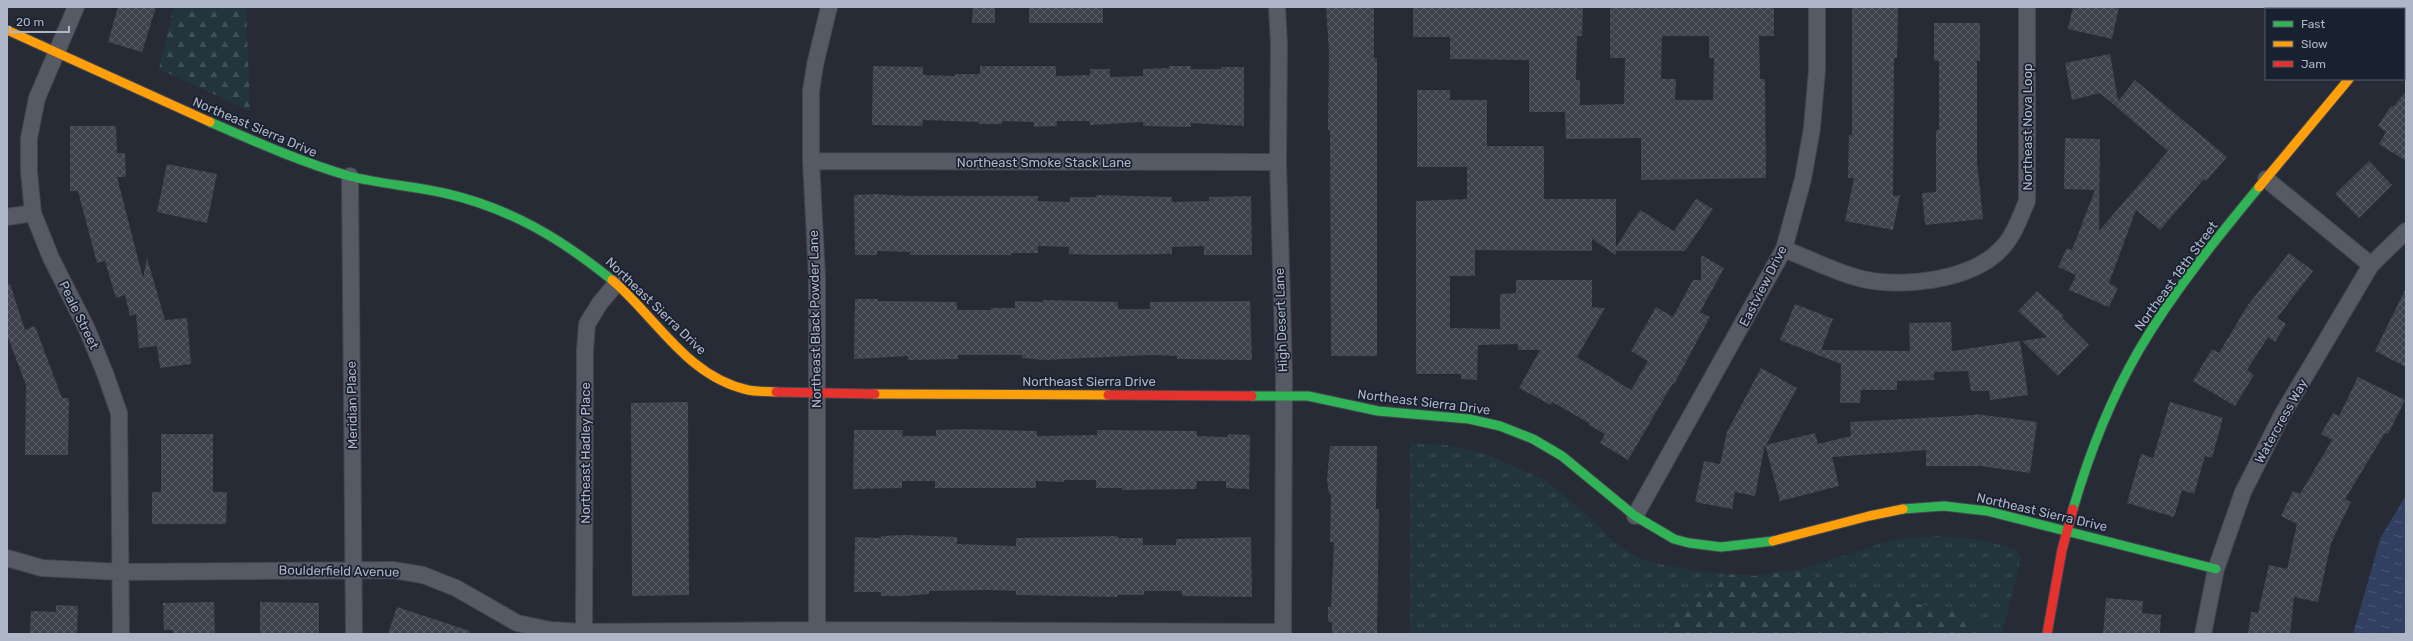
<svg xmlns="http://www.w3.org/2000/svg" width="2413" height="641" font-family="Rubik,sans-serif">
	<style>
		.grass { fill: url(#grass-tufts) }
		.forest { fill: url(#forest-firs) }
		.water { fill: url(#water-ripples) }
		.building { fill: url(#building-cross-hatch); fill-rule: evenodd }
		.lines { fill: none; stroke-linecap: round; stroke-linejoin: round }
		.street-casing { stroke: #43464f; stroke-width: 18 }
		.fast-casing { stroke: #43464f; stroke-width: 11 }
		.slow-casing { stroke: #43464f; stroke-width: 11 }
		.jam-casing { stroke: #43464f; stroke-width: 11 }
		.street { stroke: #565a64; stroke-width: 16 }
		.fast { stroke: #30b455; stroke-width: 9 }
		.slow { stroke: #ff9f0a; stroke-width: 9 }
		.jam { stroke: #e5322d; stroke-width: 9 }
		.labels { text-anchor: middle; dominant-baseline: central; stroke-width: 3.5; stroke-linejoin: round; paint-order: stroke }
		.street-label { font-size: 13px; fill: #afb6c8; stroke: #192131 }
	</style>
	<defs>
		<pattern id="grass-tufts" width="24" height="20" patternUnits="userSpaceOnUse"><rect width="24" height="20" fill="#23353c"/><path d="M3 7l-1-3M5 7V3M7 7l1-3M15 17l-1-3M17 17v-4M19 17l1-3" fill="none" stroke="#405057"/></pattern>
		<pattern id="forest-firs" width="22" height="20" patternUnits="userSpaceOnUse"><rect width="22" height="20" fill="#23353c"/><path d="M5 1l3.5 6h-7zM16 11l3.5 6h-7z" fill="#405057"/></pattern>
		<pattern id="water-ripples" width="26" height="14" patternUnits="userSpaceOnUse"><rect width="26" height="14" fill="#314061"/><path d="M2 4q2-2 4 0t4 0M15 11q2-2 4 0t4 0" fill="none" stroke="#4c5976"/></pattern>
		<pattern id="building-cross-hatch" width="8" height="8" patternUnits="userSpaceOnUse"><rect width="8" height="8" fill="#3e424c"/><path d="M0 0l8 8M0 8l8-8" fill="none" stroke="#575b64"/></pattern>
	</defs>
	<rect width="100%" height="100%" fill="#262b36"/>
	<path class="grass" d="M1410 443 1447 445 1488 455 1545 480 1586 514 1618 546 1646 561 1700 572 1753 576 1799 570 1894 539 1938 536 1983 540 2015 549 2021 558 2002 634H1410Z"/>
	<path class="forest" d="M174 7H246L250 111 159 69Z
		M1799 570 1885 600 1962 610 1989 634H1662L1727 574 1753 576Z"/>
	<path class="water" d="M2406 495V634H2353L2380 539Z"/>
	<path class="building" d="M118 7H156L142 52 108 42Z
		M973 7H995V23H972Z
		M1029 7H1103V23H1029Z
		M1326 7H1374V58H1377V356H1331L1330 130H1328L1329 51Z
		M1413 7H1583L1582 36H1577L1576 80H1580V105L1624 104 1625 58H1610V7H1774V36H1759L1760 79H1765L1766 178 1641 180V138L1566 139 1565 112H1529V60L1450 59V37H1413ZM1662 36H1709V58H1714L1713 100H1675L1676 79H1661Z
		M1852 7H1898L1897 58H1894L1893 196 1900 195 1893 230 1845 221 1854 178H1848L1849 135H1852Z
		M2073 7H2119L2112 39 2068 29Z
		M1934 23H1980V61H1977V162L1983 219 1925 225 1922 193 1936 192V130H1939V61H1934Z
		M2110 54 2118 101 2135 80 2227 157 2206 181 2204 179 2160 230 2136 210 2109 283 2118 288 2109 307 2069 290 2076 275 2058 267 2067 248 2072 250 2095 190 2064 189 2065 138 2100 139 2099 231 2168 151 2100 93 2072 100 2065 63Z
		M873 66 923 67V75L955 76V74H980V66H1056V76L1090 75V69H1110V77L1143 76V69L1169 68V66H1191V69H1221V67H1244V126L1191 123V127L1143 126V122L1090 125V121H1057V126L1034 127V122L1002 121V124H979V122L923 120 922 126 872 125Z
		M1417 90H1450V100H1487V146H1544V199H1616V247L1640 210 1674 231 1696 199 1713 209 1685 251H1616V255L1592 239V251L1475 250V276H1450V328L1500 329V294L1516 293V280H1592V307L1605 308 1577 357 1631 390 1648 361 1631 351 1656 307 1673 317 1693 280H1701V255L1724 268 1700 312 1710 317 1674 384 1673 383 1628 460 1600 443 1605 434 1589 425V423L1552 402 1551 405 1519 388 1540 350H1518V344L1478 345 1477 380 1461 379V374H1416V201L1467 199V167H1417Z
		M2406 91V161L2379 144 2386 132 2378 126 2391 106 2393 107Z
		M70 126H116L117 153H125L126 177H117L143 278 147 258 165 320 187 318 191 364 160 368 157 346 139 348 136 314 130 316 125 295 116 298 105 261 97 263 78 191H70Z
		M2369 161 2392 185 2359 218 2335 194Z
		M167 164 217 174 207 223 157 212Z
		M877 194 908 196H1038V201L1070 202V197H1096V195L1172 197V202L1209 201V197L1251 196 1252 255H1204V246L1172 247V254L1095 255 1069 254V247L1038 246V253H1011V255H910V252L877 251V255H855L854 195Z
		M2289 253 2313 271 2277 318 2286 324 2275 342 2268 337 2247 370 2254 375 2235 406 2193 381 2212 349 2219 353 2248 305Z
		M7 284H10L25 330 35 326 62 398H69L68 455H25L26 385 7 335Z
		M2406 288V367L2375 351Z
		M2037 291 2064 316 2062 318 2089 345 2058 376 2022 341 2047 337 2018 311Z
		M855 299H878V301L957 302V310H991V308H1015V301L1043 302V300L1118 302V309H1150V302L1250 301 1252 360 1177 359V356L1150 355 1044 360 1022 358V355H958V359L908 360V356L854 359Z
		M1795 304 1833 319 1821 350 1910 351 1909 323 1951 322 1952 351 2020 341 2028 395 1990 400 1989 391H1971L1968 371 1934 372V380L1897 381V390H1861L1860 403H1840L1841 364 1780 340Z
		M1761 368 1797 388 1766 445 1815 433 1818 444 1851 436 1850 422 1975 415V414L2037 422 2030 473 1980 466H1926V450L1832 457 1839 486 1780 501 1765 444 1755 496 1735 492 1732 509 1695 502 1704 461 1720 464 1727 432Z
		M2358 377 2405 400 2388 434 2385 433 2345 499 2351 502 2331 543 2318 602 2294 597 2290 634H2248L2251 612 2258 613 2269 565 2287 569 2297 524 2281 516 2293 491 2300 494 2332 440 2321 434 2333 413 2339 416Z
		M688 402 689 595 632 596 631 403Z
		M2170 402 2223 418 2212 458 2205 456 2194 494 2182 490 2174 517 2127 503 2141 454 2153 458Z
		M963 429 1037 431V436L1097 435V430L1197 431V436L1228 437V434L1250 435 1249 489 1226 488V481H1197L1196 489 1122 490V488H1096V480H1064V482L1036 481V488H935V481H902V488L853 489 854 430H903L902 436H936V430Z
		M161 434H213V492H227L226 524H152V492H161Z
		M1330 446H1377L1376 509H1379L1377 634H1332V622H1328V607H1331L1334 542H1330L1331 494 1329 493 1327 479Z
		M907 535 957 537V544L1016 546V538L1118 536V538H1143V545H1176V539L1251 537 1252 597 1182 596V591H1144V595H1117V597L1016 595V591L988 590 929 591V594L903 596H881V592H854L855 537 881 538V536Z
		M2106 598 2143 601 2142 613 2161 615 2160 634H2103Z
		M214 602 215 634H173V630H164L163 603Z
		M260 602 319 603V634H260Z
		M56 605 78 606 77 634H30L31 611 56 612Z
		M397 607 470 631V634H388Z"/>
	<g class="lines">
		<g class="street-casing">
			<path id="street" d="M76 7 37 98 29 138V172L33 213 51 258 86 327 105 373 119 413 121 634
				M1277 7 1279 44 1278 162 1284 374 1283 634
				M811 161 1278 162
				M350 176 354 634
				M2266 179 2371 265
				M7 217 33 213
				M1784 249C1807 258 1831 270 1855 277 1896 290 1971 281 2001 249 2014 236 2020 217 2027 201V7
				M1635 516 1784 249 1803 179 1812 128 1817 70V7
				M7 558 42 568 121 572 393 570 423 575 456 588 517 623 550 630 584 632 817 630 1283 632
				M584 632 585 350 587 324 600 303 616 284
				M817 634V277L811 161V91L815 65 829 7
				M2203 634 2216 569 2243 492 2282 415 2371 265 2406 231"/>
		</g>
		<g class="fast-casing">
			<path id="fast" d="M2404 10 2406 8
				M210 122C256 142 301 162 349 176 380 184 413 186 444 193 510 208 560 238 612 280
				M1252 396H1308L1378 411 1469 419 1500 426 1533 439 1562 456 1635 516 1674 539 1689 543 1721 547 1773 541
				M1903 509 1944 506 1987 511 2216 569
				M2073 509C2089 454 2110 400 2139 350 2173 292 2216 239 2259 187"/>
		</g>
		<g class="slow-casing">
			<path id="slow" d="M7 30 210 122
				M2259 187 2349 79
				M612 280C656 317 687 377 748 390 757 392 767 391 776 392
				M875 394 1108 395
				M1773 541 1869 516 1903 509"/>
		</g>
		<g class="jam-casing">
			<path id="jam" d="M776 392 875 394
				M1108 395 1252 396
				M2047 634 2062 550 2073 509"/>
		</g>
		<use href="#street" class="street"/>
		<use href="#fast" class="fast"/>
		<use href="#slow" class="slow"/>
		<use href="#jam" class="jam"/>
	</g>
	<g class="labels">
		<g class="street-label">
			<text transform="translate(255 127) rotate(23)">Northeast Sierra Drive</text>
			<text transform="translate(2027 127) rotate(-90)">Northeast Nova Loop</text>
			<text x="1044" y="162">Northeast Smoke Stack Lane</text>
			<text transform="translate(2176 276) rotate(-54)">Northeast 18th Street</text>
			<text transform="translate(1763 286) rotate(-63)">Eastview Drive</text>
			<text transform="translate(656 306) rotate(44)">Northeast Sierra Drive</text>
			<text transform="translate(79 315) rotate(64)">Peale Street</text>
			<text transform="translate(815 319) rotate(-91)">Northeast Black Powder Lane</text>
			<text transform="translate(1281 320) rotate(-92)">High Desert Lane</text>
			<text x="1089" y="381">Northeast Sierra Drive</text>
			<text transform="translate(1424 402) rotate(7)">Northeast Sierra Drive</text>
			<text transform="translate(352 405) rotate(-91)">Meridian Place</text>
			<text transform="translate(2281 421) rotate(-61)">Watercress Way</text>
			<text transform="translate(585 453) rotate(-90)">Northeast Hadley Place</text>
			<text transform="translate(2042 512) rotate(13)">Northeast Sierra Drive</text>
			<text transform="translate(339 571) rotate(1)">Boulderfield Avenue</text>
		</g>
	</g>
	<rect width="2413" height="641" fill="none" stroke="#afb6c8" stroke-width="16"/>
	<rect x="2265" y="8" width="140" height="72" fill="#192131" stroke="#555d6d"/>
	<rect x="2273" y="21" width="20" height="6" fill="#30b455" stroke="#555d6d"/>
	<text x="2301" y="28" font-size="12" fill="#afb6c8">Fast</text>
	<rect x="2273" y="41" width="20" height="6" fill="#ff9f0a" stroke="#555d6d"/>
	<text x="2301" y="48" font-size="12" fill="#afb6c8">Slow</text>
	<rect x="2273" y="61" width="20" height="6" fill="#e5322d" stroke="#555d6d"/>
	<text x="2301" y="68" font-size="12" fill="#afb6c8">Jam</text>
	<path d="M10 26v6h59v-6" fill="none" stroke="#afb6c8" stroke-width="2"/>
	<text x="16" y="26" font-size="12" fill="#afb6c8" stroke="#192131" stroke-width="3" paint-order="stroke">20 m</text>
</svg>
